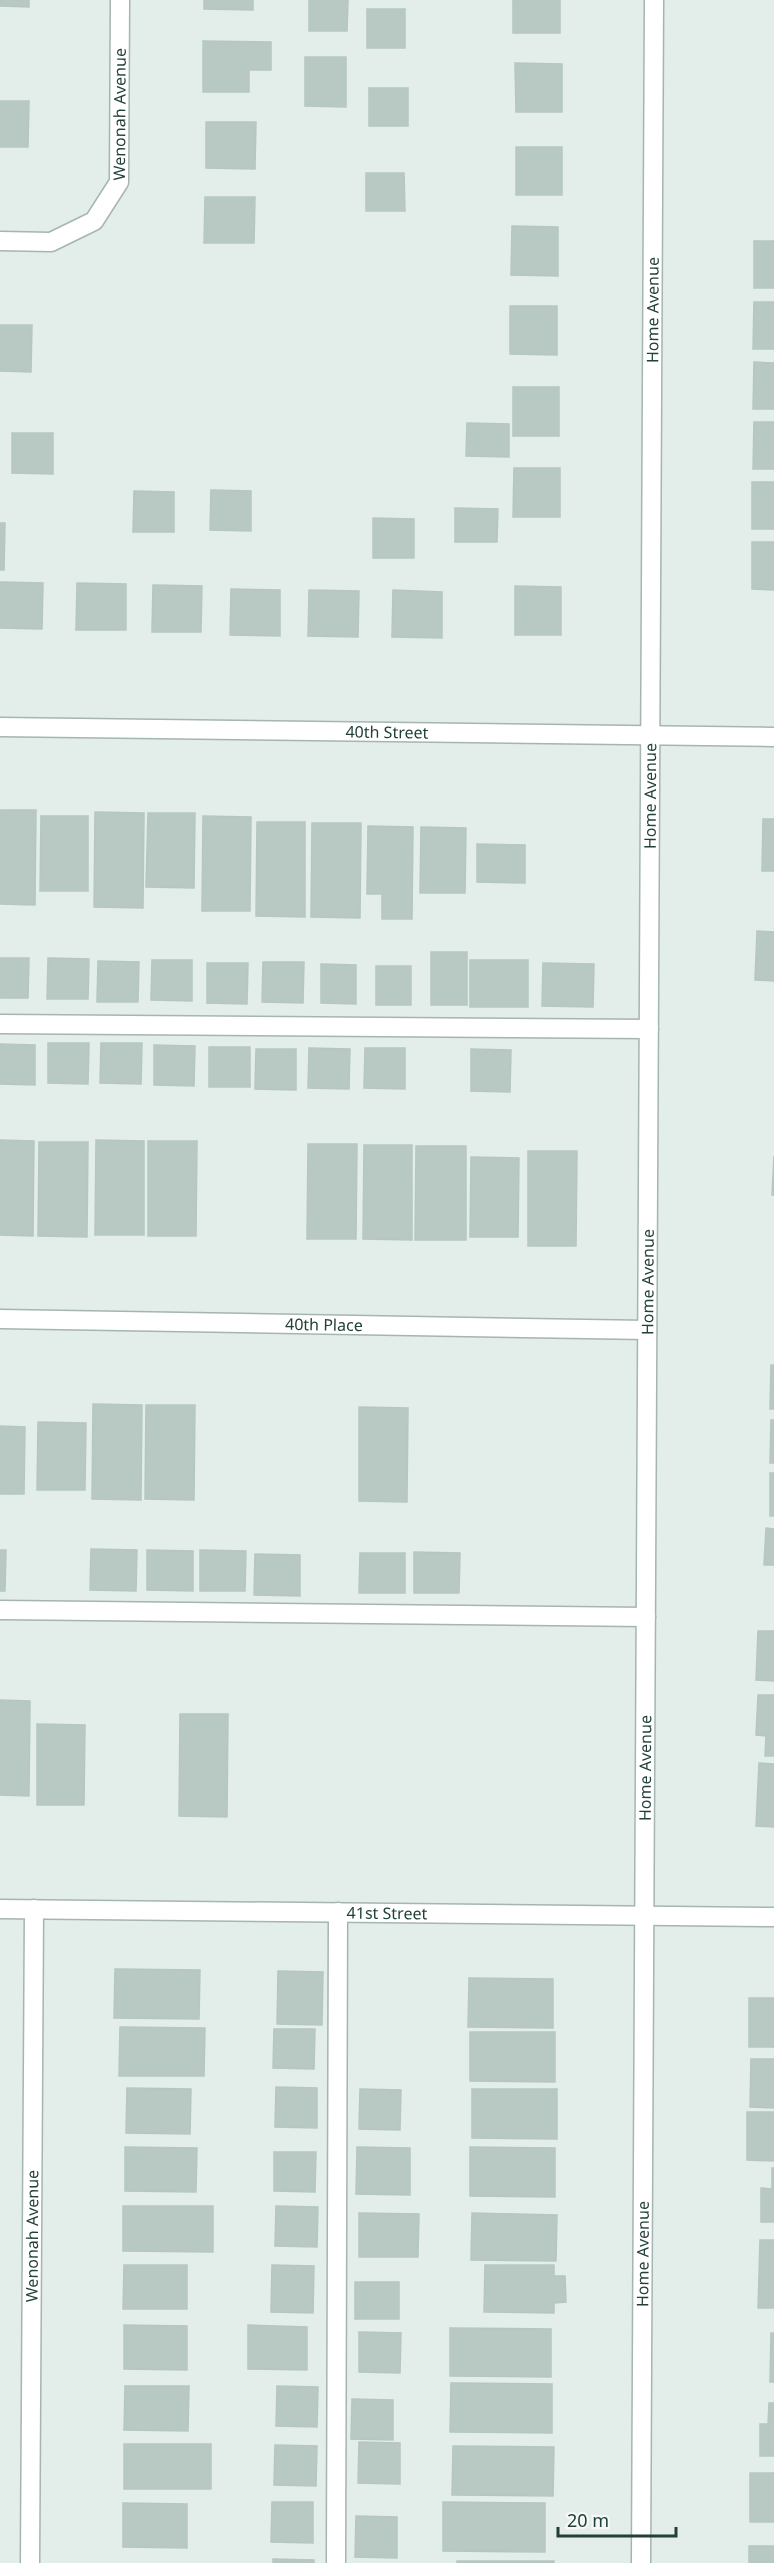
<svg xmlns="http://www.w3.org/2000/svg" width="774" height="2563" font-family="'Noto Sans',sans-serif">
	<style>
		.building { fill: #b8c8c2; stroke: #b5c7c0; stroke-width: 1.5 }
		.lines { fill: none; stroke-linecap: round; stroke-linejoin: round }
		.minor-casing { stroke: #a5b5b1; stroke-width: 21 }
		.minor { stroke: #fff; stroke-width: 18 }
		.labels { text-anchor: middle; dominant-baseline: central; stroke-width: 5; stroke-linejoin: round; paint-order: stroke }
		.street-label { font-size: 16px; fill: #223f39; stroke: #f4f9f7 }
	</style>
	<rect width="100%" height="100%" fill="#e3ede9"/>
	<path class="building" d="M0 0H29V7L0 6Z
		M204 0H253V10L204 9Z
		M309 0H348L347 31H309Z
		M513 0H560V33H513Z
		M367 9H405V48H367Z
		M203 41 271 42V70H249V92H203Z
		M305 57H346V107L305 106Z
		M515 63 562 64V112H516Z
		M369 88H408V126H369Z
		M0 101H29L28 147H0Z
		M206 122H256L255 169 206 168Z
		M516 147H562V195H516Z
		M366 173H404L405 211H366Z
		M205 197H255L254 243H204Z
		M512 226 558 227V276L511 275Z
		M754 241H774V288H754Z
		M754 302H774V349H753Z
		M510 306H557V355L510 354Z
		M0 325H32L31 372 0 371Z
		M754 362 774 363V409H753Z
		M513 387H559V436H513Z
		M754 422H774V469H753Z
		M467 423 509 424V457L466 456Z
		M12 433H53V474L12 473Z
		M514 468H560V517H513Z
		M752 482H774V529H752Z
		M211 490 251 491V531L210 530Z
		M134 491 174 492V532H133Z
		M455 508 498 509 497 542H455Z
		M373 518 414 519V558H373Z
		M0 523H5L4 570H0Z
		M752 542H774V590L752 589Z
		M0 582 43 583 42 629 0 628Z
		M77 583 126 584V630H76Z
		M153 585 202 586 201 632H152Z
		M515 586 561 587V635H515Z
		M231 589 280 590V636L230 635Z
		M309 590 359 591 358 637 308 636Z
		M393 590 442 592V638L392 637Z
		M0 810H36L35 905 0 904Z
		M95 812 144 813 143 908 94 907Z
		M148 813H195L194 888 146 887Z
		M41 816H88V891H40Z
		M203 816 251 817 250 911H202Z
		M763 819H774V871H762Z
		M257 822H305V917L256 916Z
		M312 823H361L360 918 311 917Z
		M368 826 413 827 412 919H382V894H367Z
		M421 827 466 828 465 893H420Z
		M477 844 525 845V883L477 882Z
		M757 931 774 932V981L755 980Z
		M431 952H467V1005H431Z
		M0 958H29L28 998H0Z
		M48 958 89 959 88 999H47Z
		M152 960H192V1001L151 1000Z
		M470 960H528V1007H470Z
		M98 961 139 962 138 1002H97Z
		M263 962H304L303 1003 262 1002Z
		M207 963H248L247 1004 207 1003Z
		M543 963 594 964 593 1007 542 1006Z
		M321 964 356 965V1004L321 1003Z
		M376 966H411V1005H376Z
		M48 1043H89L88 1084 48 1083Z
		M101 1043H142L141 1084 100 1083Z
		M0 1044 35 1045V1085L0 1084Z
		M154 1045 195 1046 194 1086 154 1085Z
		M209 1047H250V1087H209Z
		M309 1048 350 1049 349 1089 308 1088Z
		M365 1048H405V1089L364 1088Z
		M256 1049H296V1090L255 1089Z
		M471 1049 511 1050 510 1092 471 1091Z
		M0 1140 34 1141 33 1236 0 1235Z
		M96 1140 144 1141V1235H95Z
		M148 1141H197L196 1236H148Z
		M39 1142H88L87 1237 38 1236Z
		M308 1144H357L356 1239H307Z
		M364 1145H412V1240L363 1239Z
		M416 1146H466V1240H415Z
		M528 1151H577L576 1246H528Z
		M774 1156V1195H772Z
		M471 1157 519 1158 518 1237H470Z
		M771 1365H774V1409H770Z
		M93 1404 142 1405 141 1500 92 1499Z
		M146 1405H195L194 1500 145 1499Z
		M359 1407 408 1408 407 1502 359 1501Z
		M771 1420H774V1463H770Z
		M38 1422 86 1423 85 1490H37Z
		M0 1426 25 1427 24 1494H0Z
		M770 1473H774V1516H770Z
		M766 1528 774 1529V1565H764Z
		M91 1549 137 1550 136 1591 90 1590Z
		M0 1550H6L5 1591H0Z
		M147 1550 193 1551V1591L147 1590Z
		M200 1550 246 1551 245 1591H200Z
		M414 1552 460 1553 459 1593H414Z
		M360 1553H405V1593H359Z
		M255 1554 300 1555V1596L254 1595Z
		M758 1631H774V1681L756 1680Z
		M758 1695H774V1756H765L766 1736 756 1735Z
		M0 1700 30 1701 29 1796 0 1795Z
		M180 1714H228L227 1817 179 1816Z
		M37 1724 85 1725 84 1805H37Z
		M759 1763 774 1764V1827L756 1826Z
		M115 1969 200 1970 199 2019 114 2018Z
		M278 1971 323 1972 322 2025 277 2024Z
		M469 1978 553 1979V2028L468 2027Z
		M749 1998H774V2047H749Z
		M120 2027 205 2028 204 2076H119Z
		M274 2029H315L314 2069 273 2068Z
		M470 2032H555V2082L470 2081Z
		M751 2059H774V2108L750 2107Z
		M276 2087 317 2088V2128L275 2127Z
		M127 2088 191 2089 190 2134 126 2133Z
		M360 2089 401 2090 400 2130 359 2129Z
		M472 2089H557V2139L472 2138Z
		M747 2112H774V2161L747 2160Z
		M125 2147 197 2148 196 2192 125 2191Z
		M357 2147 410 2148V2195L356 2194Z
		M470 2147 555 2148V2197L470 2196Z
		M274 2152H316L315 2192 274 2191Z
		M772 2168H774V2222H761V2188L772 2189Z
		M123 2206H213V2252L123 2251Z
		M276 2206 318 2207 317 2247 275 2246Z
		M359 2213 419 2214 418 2257H359Z
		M472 2213 557 2215 556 2261 471 2260Z
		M760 2240H774V2308H758Z
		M124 2265H187V2309H123Z
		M272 2265 314 2266 313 2313 271 2312Z
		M485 2265H554V2276H565L566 2302 554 2303V2313L484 2312Z
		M355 2282H399V2319H355Z
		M124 2325 187 2326V2370L124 2369Z
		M248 2325 307 2327V2370L248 2369Z
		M450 2328 551 2329V2377L450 2376Z
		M359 2332 401 2333 400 2373 359 2372Z
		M771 2333H774V2382H770Z
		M451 2383 552 2384V2433L450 2432Z
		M125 2386H189L188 2431 124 2430Z
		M277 2386 318 2387 317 2427 276 2426Z
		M352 2399 393 2400V2440L351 2439Z
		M769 2403H774V2456H760V2424H768Z
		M359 2442 400 2443V2484L358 2483Z
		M124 2444H211V2489H124Z
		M275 2445 317 2446 316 2486 274 2485Z
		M453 2446 554 2447 553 2496 452 2495Z
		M750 2473H774V2522H750Z
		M272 2502H313V2543L271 2542Z
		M443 2502 545 2503V2552L443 2551Z
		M123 2503 187 2504V2548L123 2547Z
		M356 2516 397 2517V2558L355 2557Z
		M749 2546H774V2563H749Z
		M273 2559 314 2560V2563H273Z
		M457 2561H554V2563H457Z"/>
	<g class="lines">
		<g class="minor-casing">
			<g id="minor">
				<path id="s1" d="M0 241 51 242 94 221 119 182 120 0"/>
				<path id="s2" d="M0 727 774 737"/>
				<path d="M0 1024 649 1029"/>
				<path id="s3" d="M0 1319 647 1330"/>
				<path d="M0 1610 646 1617"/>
				<path id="s4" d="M0 1909 774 1917"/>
				<path id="s5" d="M30 2563 34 1909"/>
				<path d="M336 2563 338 1912"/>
				<path id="s6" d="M641 2563 654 0"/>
			</g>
		</g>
		<use href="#minor" class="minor"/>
	</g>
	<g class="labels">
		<g class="street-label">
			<text stroke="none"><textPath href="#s1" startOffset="213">Wenonah Avenue</textPath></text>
			<text stroke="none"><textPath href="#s6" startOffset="2253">Home Avenue</textPath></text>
			<text stroke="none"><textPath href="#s2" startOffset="387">40th Street</textPath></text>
			<text stroke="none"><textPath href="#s6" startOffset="1767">Home Avenue</textPath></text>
			<text stroke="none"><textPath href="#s6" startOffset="1281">Home Avenue</textPath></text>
			<text stroke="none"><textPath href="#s3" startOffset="324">40th Place</textPath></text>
			<text stroke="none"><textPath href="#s6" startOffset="795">Home Avenue</textPath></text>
			<text stroke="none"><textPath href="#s4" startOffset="387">41st Street</textPath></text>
			<text stroke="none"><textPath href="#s5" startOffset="327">Wenonah Avenue</textPath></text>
			<text stroke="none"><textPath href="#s6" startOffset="309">Home Avenue</textPath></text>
		</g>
	</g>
	<path d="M558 2527v9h118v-9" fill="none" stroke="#223f39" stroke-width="3"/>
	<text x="567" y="2527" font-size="18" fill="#223f39" stroke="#f4f9f7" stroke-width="4.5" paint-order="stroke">20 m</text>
</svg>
